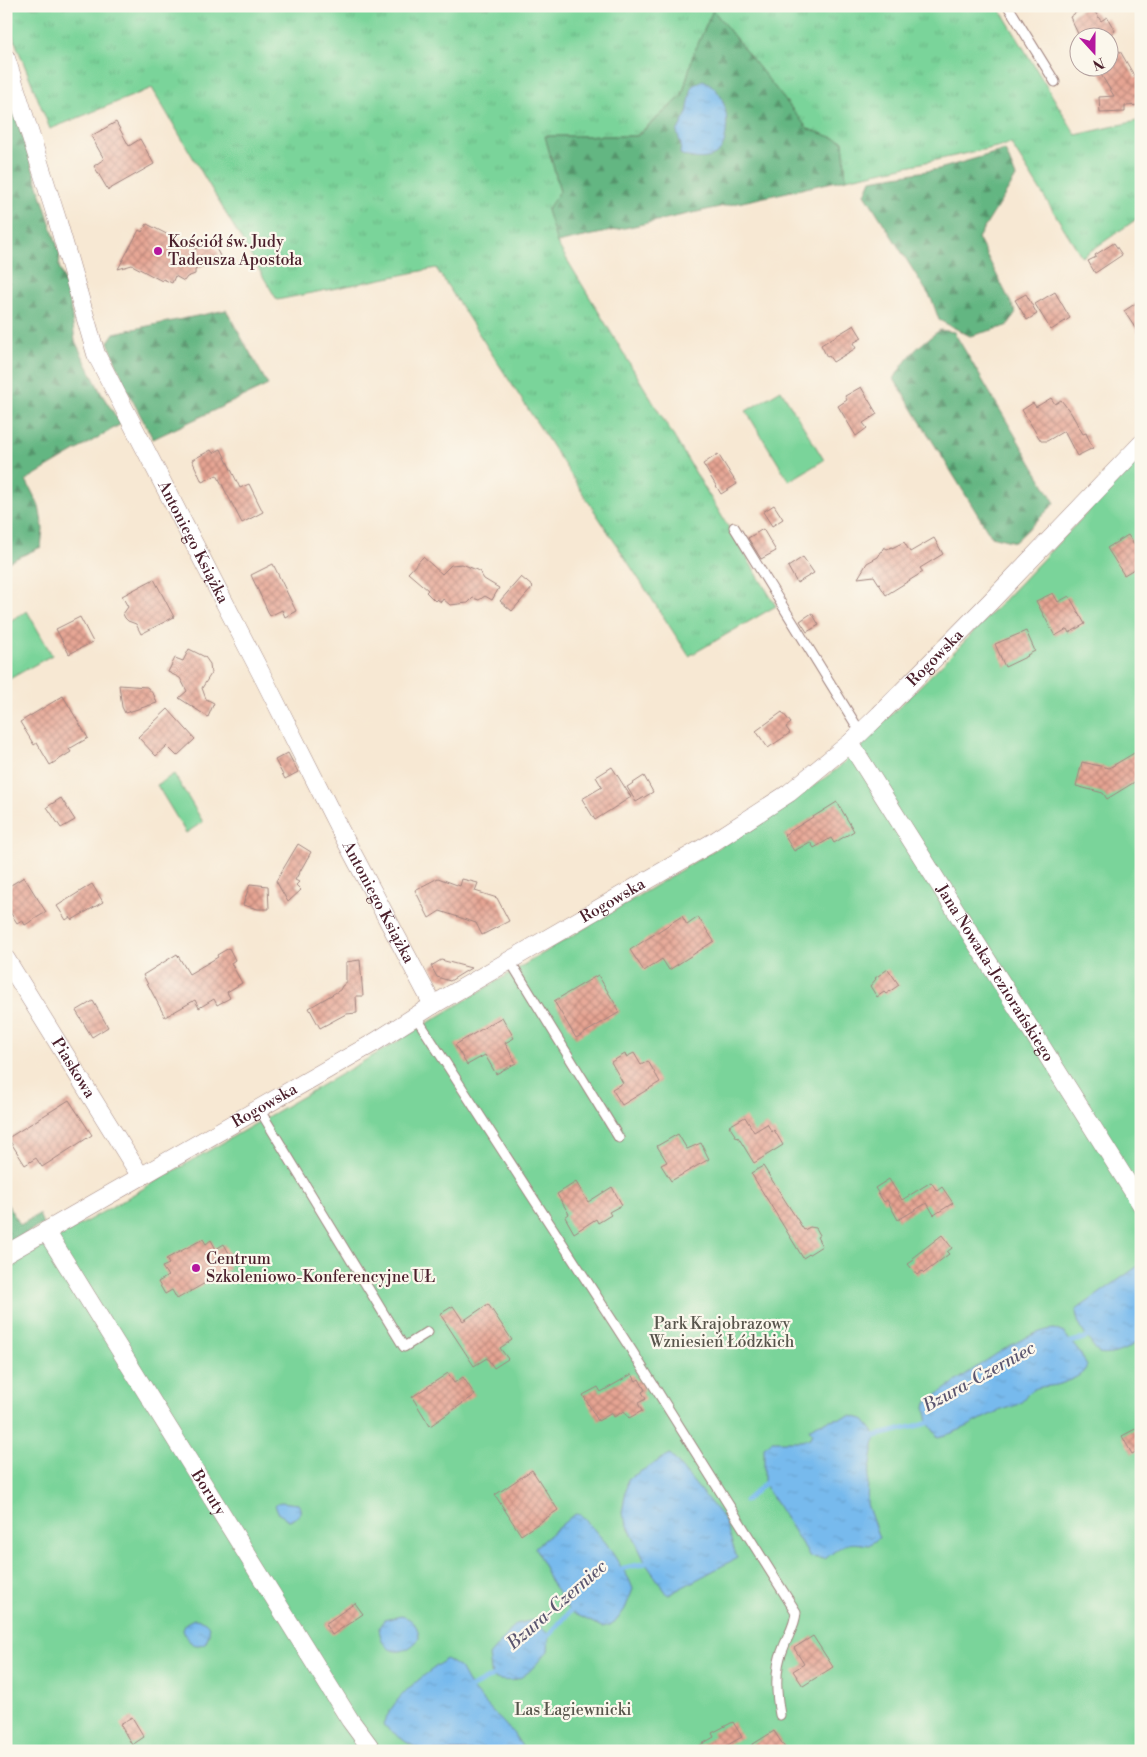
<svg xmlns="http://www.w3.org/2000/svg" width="1147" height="1757" font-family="'Libre Bodoni',serif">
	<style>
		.grass { fill: url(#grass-tufts); stroke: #627a62 }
		.forest { fill: url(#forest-firs); stroke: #566a56 }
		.green { fill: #7ad49a; stroke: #627a62 }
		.water { fill: url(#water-ripples); stroke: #606c8c }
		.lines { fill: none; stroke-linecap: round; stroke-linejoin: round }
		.stream { stroke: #77baed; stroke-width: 5 }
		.building { fill: url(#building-cross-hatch) }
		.lane-casing { stroke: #a0847f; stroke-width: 11 }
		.street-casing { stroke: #a0847f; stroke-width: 19 }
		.lane { stroke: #fff; stroke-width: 9 }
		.street { stroke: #fff; stroke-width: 18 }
		.poi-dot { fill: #b5179e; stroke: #fbf7ec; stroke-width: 2 }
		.labels { text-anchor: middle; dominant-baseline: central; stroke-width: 4.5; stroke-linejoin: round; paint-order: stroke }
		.poi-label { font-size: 16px; fill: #4a1f2b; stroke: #fbf7ec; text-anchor: start }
		.street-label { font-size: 16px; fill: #4a1f2b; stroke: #fbf7ec }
		.park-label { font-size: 16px; fill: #58554c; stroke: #fbf7ec }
		.water-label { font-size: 18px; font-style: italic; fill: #5a556f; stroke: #fbf7ec }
	</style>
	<defs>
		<pattern id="grass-tufts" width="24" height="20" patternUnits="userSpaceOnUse" patternTransform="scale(1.25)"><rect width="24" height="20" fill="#7ad49a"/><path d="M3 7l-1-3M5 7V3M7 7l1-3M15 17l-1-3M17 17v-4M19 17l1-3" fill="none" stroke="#6bb685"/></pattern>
		<pattern id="forest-firs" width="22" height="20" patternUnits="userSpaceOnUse" patternTransform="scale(1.25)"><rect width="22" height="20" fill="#63b682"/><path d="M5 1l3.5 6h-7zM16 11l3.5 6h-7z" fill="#54936b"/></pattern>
		<pattern id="water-ripples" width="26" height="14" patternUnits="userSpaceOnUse" patternTransform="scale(1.25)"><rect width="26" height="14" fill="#77baed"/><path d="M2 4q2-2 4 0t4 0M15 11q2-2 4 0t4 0" fill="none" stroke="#689fcb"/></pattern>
		<pattern id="building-cross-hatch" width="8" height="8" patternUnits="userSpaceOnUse" patternTransform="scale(1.25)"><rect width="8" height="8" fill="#e6a493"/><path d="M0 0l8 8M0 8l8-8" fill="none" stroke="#bc8578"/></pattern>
	</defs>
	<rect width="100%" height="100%" fill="#fbf7ec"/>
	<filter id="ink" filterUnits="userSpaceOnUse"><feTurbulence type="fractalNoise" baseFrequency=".02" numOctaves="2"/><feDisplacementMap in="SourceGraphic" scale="10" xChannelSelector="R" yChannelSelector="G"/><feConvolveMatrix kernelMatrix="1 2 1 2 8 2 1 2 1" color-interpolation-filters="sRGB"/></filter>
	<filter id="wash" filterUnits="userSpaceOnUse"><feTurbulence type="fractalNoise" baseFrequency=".0096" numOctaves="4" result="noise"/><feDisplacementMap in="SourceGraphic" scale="20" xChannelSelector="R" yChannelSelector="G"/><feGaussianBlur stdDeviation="1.12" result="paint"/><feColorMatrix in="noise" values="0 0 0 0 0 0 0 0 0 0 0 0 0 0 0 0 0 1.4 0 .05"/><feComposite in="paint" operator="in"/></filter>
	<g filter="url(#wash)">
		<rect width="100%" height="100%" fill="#f7e8d3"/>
		<path class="grass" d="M12 6H998L1076 135 1141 120V216L1082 257 1011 144 846 179 843 141 808 129 713 10 693 55 682 96 636 136H545L560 192 547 210 557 243 776 606 689 656 436 268 277 300 152 88 50 129 6 19V9Z"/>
		<path class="forest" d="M713 10 808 129 843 141 846 179 557 243 547 210 560 191 545 136H637L682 96 693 55Z
			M6 85 60 254 59 266 69 295 75 341 102 395 121 424 26 480 39 506 43 529 41 547 6 563Z
			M1005 150 1016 177 978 238 1016 313 1007 326 970 336 939 320 932 300 865 194 871 180 939 169Z
			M226 310 268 385 153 439 127 390 108 342 114 333Z
			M940 330 954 332 1055 503 1015 542 991 536 894 379C907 356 919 345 940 330Z
			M6 1202 20 1225 39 1214 43 1224 6 1245Z"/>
		<path class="green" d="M781 390 824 460 789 481 746 411Z
			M1141 456V1751H6V1268L388 1047 782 809 837 769 963 643Z
			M27 611 52 655 6 681V623Z
			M174 774 203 822 186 833 157 785Z"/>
		<path class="water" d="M703 80C723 89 729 112 726 133 725 137 725 144 722 148 714 162 692 160 680 154L681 145 677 132 687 113 692 86Z
			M1141 1264V1338C1132 1348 1112 1357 1099 1354 1090 1341 1076 1326 1076 1310Z
			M1054 1329 1064 1333 1080 1353 1087 1365C1084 1376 1072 1379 1063 1383 1053 1388 1038 1384 1030 1392 1026 1395 1025 1400 1020 1403 1012 1408 1002 1409 994 1413 974 1422 961 1432 938 1437L928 1423 925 1406 928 1401C958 1381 1021 1331 1054 1329Z
			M851 1416 863 1419 876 1435 868 1480 867 1504 879 1538 869 1545C845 1541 844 1544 825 1559L810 1557 764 1484V1447L772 1441H802L810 1438 812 1433 809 1429C822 1420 836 1419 851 1416Z
			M670 1454 724 1519 737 1558 668 1595 646 1564 622 1513 628 1479Z
			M281 1502 298 1504C304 1512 297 1519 289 1520L279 1514 275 1505 277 1503Z
			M576 1514 581 1515 606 1543 629 1579 633 1589 625 1609 617 1620 610 1625 602 1627 569 1611 550 1580 535 1547 572 1516Z
			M401 1616C413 1618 419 1627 419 1639 402 1659 381 1654 379 1627L384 1620Z
			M194 1619C210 1620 213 1629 205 1643 194 1649 187 1641 183 1630L186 1623Z
			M533 1620 549 1635 548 1651C529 1671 522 1687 492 1678L489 1656 516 1624Z
			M446 1659 460 1668 471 1688 513 1733 525 1751H422L406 1742 383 1725C396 1693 419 1680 446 1659Z"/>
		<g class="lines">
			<path class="stream" d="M1064 1345C1073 1340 1084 1340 1093 1334
				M871 1437 928 1423 933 1420
				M745 1501 764 1484 770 1481
				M617 1572C626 1564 640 1567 651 1561
				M543 1639 549 1635 574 1607
				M468 1695 471 1688 497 1674"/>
		</g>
		<g id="blocks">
			<path class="building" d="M1085 6H1091L1101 21 1107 17 1115 31 1105 38H1080L1070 17Z
				M1120 51 1135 77H1141V105L1125 106V112L1100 113 1099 97 1114 96 1097 68H1110V58Z
				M116 122 129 146 140 139 154 164 108 190 94 166 104 159 91 136Z
				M147 224 196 249 212 241 220 256 195 270V274L187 277 184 281 175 276 172 283 163 279 162 281 132 265 118 269 139 230 142 232Z
				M1114 243 1122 255 1095 273 1088 261 1096 257 1095 255Z
				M1055 292 1070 318 1051 330 1035 304Z
				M1026 294 1037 314 1027 320 1015 300Z
				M1141 300V337L1124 311Z
				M854 325 862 338 853 343 856 348 833 362 829 356 827 357 821 345Z
				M861 387 877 414 863 423 867 428 856 436 838 406 847 400 845 396Z
				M1051 398 1055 404 1061 400 1071 413 1083 434 1086 433 1093 448 1077 456 1064 431 1047 441H1041L1022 410 1033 403 1036 407Z
				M221 449 240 488 249 484 263 512 242 523 217 475 202 482 192 460 211 450 213 453Z
				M718 454 737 484 721 494 703 464Z
				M774 505 783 519 772 526 763 512Z
				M763 529 776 551 761 559 748 538Z
				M1128 535 1141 555V565L1124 575 1107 548Z
				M934 538 943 554 920 568 923 572 886 595 874 576 858 578 867 563 878 557 884 547 887 549 892 547V548L904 542 910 552Z
				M423 557 442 574 451 565 462 564 479 571 484 579 499 588 492 600 485 596 479 600 473 598 468 603 450 605 443 599 441 602 437 599 435 601 426 592 428 590 408 573Z
				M803 557 814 573 797 583 788 567Z
				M273 564 296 611 285 617 282 610 270 616 251 575Z
				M521 577 533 587 512 611 500 601Z
				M154 579 174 617 141 634 136 624 128 621 125 618 123 614 128 607 122 596Z
				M1053 593 1058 602 1069 596 1085 624 1069 633 1067 629 1055 636 1036 601Z
				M812 613 819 625 807 632 800 621Z
				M80 617 93 642 69 654 56 629Z
				M1026 631 1035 651 1027 655 1028 656 1005 667 995 644Z
				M189 649 205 657 210 664 211 674 202 688 206 699 214 703 208 717 179 698 187 691 180 678 168 672 175 658 183 661Z
				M119 685 147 687 154 695 157 703 125 713 122 707Z
				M63 696 88 738 69 749 71 752 50 765 37 743 34 745 20 722Z
				M168 709 195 739 177 756 167 746 156 756 138 737Z
				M782 712 791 723 786 727 790 733 768 748 756 731Z
				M1141 749V778L1107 799 1103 793 1076 786 1082 762 1109 768Z
				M288 753 298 772 285 779 275 760Z
				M612 767 631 797 595 820 582 799 602 787 596 777Z
				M644 776 653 792 636 802 627 787Z
				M61 798 75 820 61 828 47 807Z
				M837 802 854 831 834 843 831 838 814 848 810 842 794 851 784 835Z
				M298 844 311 852 295 880 299 882 296 885 301 890 288 902 276 881Z
				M24 877 46 912 25 925 22 920 17 923 6 906V888Z
				M438 878 460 886 462 879 478 883 475 891 497 898 509 921 482 935 476 923 440 911 429 918 415 890Z
				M92 884 103 902 72 920 70 917 66 920 57 906Z
				M250 884 268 886 269 909H258L243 905Z
				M682 916 687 925 698 917 714 941 669 970 662 959 644 971 630 950Z
				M229 948 235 960 231 963 242 983 227 992 230 998 217 1005 214 999 199 1008 195 1000 165 1017 143 975 177 954 189 974 218 957 217 955Z
				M360 960 363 996H356L357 1013 346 1014 320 1028 309 1008 340 990 342 986 346 983V962Z
				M441 960 471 968 450 981 437 977 431 966Z
				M888 969 899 985 886 994 884 992 877 997 870 986 876 979 875 978Z
				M598 975 620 1012 576 1038 554 1001Z
				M93 1001 108 1027 92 1037 76 1011Z
				M502 1017 514 1038 505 1043 516 1063 496 1074 485 1055 467 1065 455 1045Z
				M634 1053 641 1065 648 1061 660 1082 622 1105 612 1089 623 1083 611 1062 625 1054 626 1057Z
				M69 1100 92 1135 42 1167 36 1158 25 1165 8 1138Z
				M745 1117 754 1132 767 1124 772 1132 774 1130 783 1145 754 1163 738 1137 737 1138 729 1126Z
				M678 1134 687 1149 701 1143 709 1159 671 1181 661 1165 667 1162 657 1146Z
				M763 1166 804 1230 810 1227 816 1228 820 1235 817 1237 822 1246 803 1258 751 1173Z
				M889 1179 902 1200 931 1182 937 1191 942 1187 953 1203 934 1215 927 1203 898 1220 887 1200 884 1202 875 1188Z
				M576 1182 588 1202 612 1187 622 1205 609 1212 611 1215 598 1223 596 1219 574 1233 565 1217 569 1214 557 1194Z
				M942 1235 952 1248 947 1252 949 1254 924 1273 922 1271 917 1275 908 1264 914 1260 912 1258Z
				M203 1239 206 1244 211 1240 216 1249 224 1244 230 1255 224 1259 230 1269 177 1299 172 1290 165 1294 158 1282 168 1276 162 1267 169 1264 166 1259Z
				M488 1304 512 1340 500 1348 508 1359 494 1368 487 1358 474 1366 440 1314 453 1306 463 1321Z
				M448 1373 454 1383 463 1377 475 1395 430 1426 412 1397Z
				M632 1374 636 1381 639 1379 645 1390 642 1392 646 1399 638 1403 642 1411 629 1418 624 1411 614 1417 612 1413 598 1421 583 1395 598 1387 601 1392Z
				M1141 1426V1449L1132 1454 1122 1436Z
				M532 1470 558 1510 521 1535 495 1495Z
				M355 1603 363 1614 332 1635 325 1624Z
				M813 1636 833 1667 803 1686 793 1671 804 1664 794 1648Z
				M132 1717 144 1737 132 1745 120 1724Z
				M733 1722 742 1737 717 1751H690L714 1737 712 1733Z
				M774 1731 787 1751H742Z"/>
		</g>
	</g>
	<g filter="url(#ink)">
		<use href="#blocks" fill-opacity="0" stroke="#a0847f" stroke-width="1"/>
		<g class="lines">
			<g class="lane-casing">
				<path id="lane" d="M1008 6 1055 82
					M734 527 861 733
					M510 961 619 1138
					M416 1017 632 1351 796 1612C795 1626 788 1635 783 1649 774 1669 776 1693 780 1715
					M259 1109 404 1347 428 1332"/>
			</g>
			<g class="street-casing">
				<g id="street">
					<path id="s1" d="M6 58 57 219 96 354 264 679 339 828 433 1005"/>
					<path id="s2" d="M850 743 1141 1204"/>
					<path id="s3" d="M6 959 141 1177"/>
					<path id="s4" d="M46 1231 350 1720 373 1751"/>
					<path id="s5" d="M6 1254 375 1042 433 1005 715 841 789 793 850 743 879 715 990 602 1141 444"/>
				</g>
			</g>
			<use href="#lane" class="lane"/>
			<use href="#street" class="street"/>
		</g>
	</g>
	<g class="poi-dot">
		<circle cx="158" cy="251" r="5"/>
		<circle cx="196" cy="1268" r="5"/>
	</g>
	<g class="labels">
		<g class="poi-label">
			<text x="168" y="242">Kościół św. Judy<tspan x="168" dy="18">Tadeusza Apostoła</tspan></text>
			<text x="206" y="1259">Centrum<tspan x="206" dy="18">Szkoleniowo-Konferencyjne UŁ</tspan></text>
		</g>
		<g class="street-label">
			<text stroke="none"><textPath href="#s1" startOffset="521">Antoniego Książka</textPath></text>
			<text stroke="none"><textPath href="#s5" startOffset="1108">Rogowska</textPath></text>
			<text stroke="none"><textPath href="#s5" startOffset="702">Rogowska</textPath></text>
			<text stroke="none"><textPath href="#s1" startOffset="926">Antoniego Książka</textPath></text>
			<text stroke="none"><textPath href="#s2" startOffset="272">Jana Nowaka-Jeziorańskiego</textPath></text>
			<text stroke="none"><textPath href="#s3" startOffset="128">Piaskowa</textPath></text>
			<text stroke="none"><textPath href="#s5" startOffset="298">Rogowska</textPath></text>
			<text stroke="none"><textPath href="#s4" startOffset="308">Boruty</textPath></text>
		</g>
		<g class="park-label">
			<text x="722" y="1324">Park Krajobrazowy<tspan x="722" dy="18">Wzniesień Łódzkich</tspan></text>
			<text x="573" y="1710">Las Łagiewnicki</text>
		</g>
		<g class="water-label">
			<text transform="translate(979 1377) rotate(-29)">Bzura-Czerniec</text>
			<text transform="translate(557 1605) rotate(-41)">Bzura-Czerniec</text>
		</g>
	</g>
	<rect width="1147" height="1757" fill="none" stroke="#fbf7ec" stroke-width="25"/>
	<g transform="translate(1094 52) rotate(159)"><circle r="24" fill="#fbf7ec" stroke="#b4a19f"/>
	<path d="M0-4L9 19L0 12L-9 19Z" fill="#b5179e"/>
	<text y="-8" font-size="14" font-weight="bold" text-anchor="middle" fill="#4a1f2b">N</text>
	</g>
</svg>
